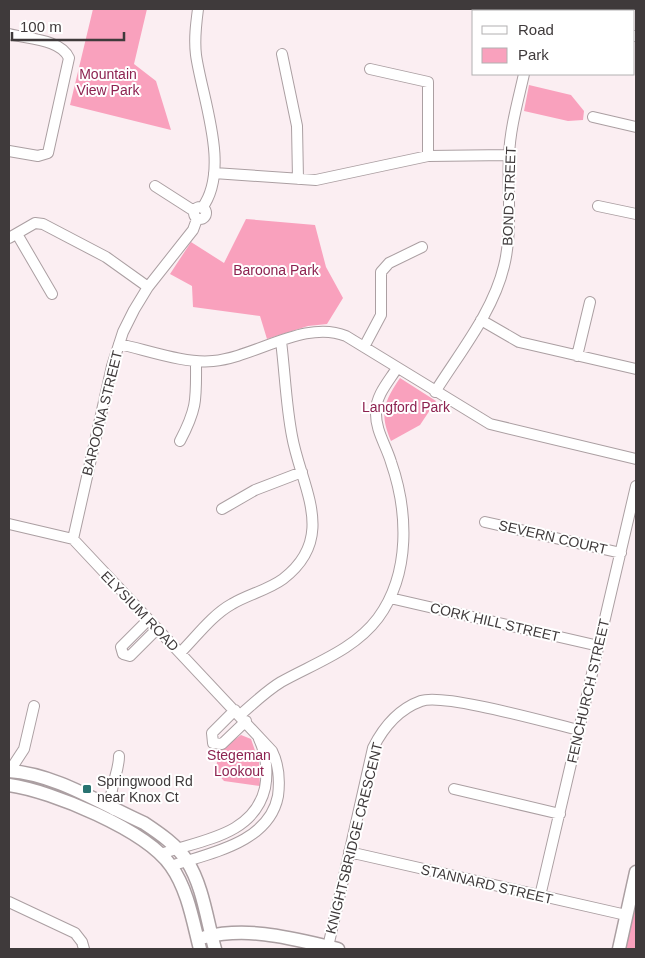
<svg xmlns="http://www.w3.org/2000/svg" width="645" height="958" font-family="Helvetica,sans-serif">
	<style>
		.green { fill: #f9a1bd }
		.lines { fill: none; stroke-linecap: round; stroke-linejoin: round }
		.minor-casing { stroke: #ab9fa2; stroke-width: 12 }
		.major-casing { stroke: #ab9fa2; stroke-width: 15 }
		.minor { stroke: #fff; stroke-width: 10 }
		.major { stroke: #fff; stroke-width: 12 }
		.poi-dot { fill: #297371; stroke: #fff; stroke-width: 2 }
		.labels { text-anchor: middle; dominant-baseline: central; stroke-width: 4; stroke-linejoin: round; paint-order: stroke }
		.park-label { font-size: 14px; fill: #8d2250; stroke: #fff }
		.street-label { font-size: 14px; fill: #3f3a3b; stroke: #fff }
		.poi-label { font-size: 14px; fill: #3f3a3b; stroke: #fff; text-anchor: start }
	</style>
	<rect width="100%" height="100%" fill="#fbeef2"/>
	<path class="green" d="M93 9H147L134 64 156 81 171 130 70 105Z
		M529 85 571 95 584 111 583 120 568 121 524 111Z
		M246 219 315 225 326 267 343 298 327 324 308 326 267 339 260 316 193 307 192 286 170 274 191 242 224 263Z
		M400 378 436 401 420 425 391 441C379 413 384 402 400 378Z
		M241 735 251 739 259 762 260 786 224 781 216 772 218 751Z
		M636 893V949H623Z"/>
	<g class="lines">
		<g class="minor-casing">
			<path id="minor" d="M198 9C196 24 194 39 196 55 202 98 231 169 202 208
				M518 9 529 11
				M614 11V9
				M9 34C27 39 61 39 69 58L48 153 38 156 9 151
				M634 36H636
				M282 54 297 126 298 179
				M370 69 428 82V156
				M593 117 636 127
				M214 173 316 180 428 156 509 155
				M155 186 194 211
				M598 206 636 214
				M194 213a6 6 0 1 1 12 0a6 6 0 1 1-12 0Z
				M17 234 52 294
				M9 238 35 223 43 224 106 257 148 287
				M481 320 519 342 636 369
				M119 344C147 350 185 364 213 361 256 357 305 319 346 336L490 424 636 459
				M364 347 381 315V272L389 263 422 247
				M577 356 590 302
				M435 392C460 352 493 312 504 266 513 230 507 192 509 156 510 128 518 101 524 74
				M180 441C198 407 196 398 196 361
				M222 509 255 490 302 472
				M485 522 621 553
				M9 524 73 539 272 751C279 765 280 780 278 796 269 843 210 853 171 866
				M73 539 112 366 123 332 134 310 148 287 193 230 197 219
				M390 598 599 646
				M148 620 121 647 123 654 130 656 157 629
				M180 653C196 637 212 615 232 604 249 594 268 590 283 579 338 537 301 487 292 436 286 405 285 373 281 341
				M235 710 212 733 213 743 222 744 246 721
				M240 715C253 704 266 691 281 682 315 663 354 650 378 618 411 573 408 511 391 462 386 445 375 430 376 411 376 395 389 381 397 368
				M9 772 24 749 34 706
				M454 789 560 814
				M114 810C106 790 119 776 119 756
				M349 852 626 915
				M161 854C200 840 254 836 265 788 268 771 266 754 259 739
				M540 896 636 486
				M9 902 75 933 82 942 84 949
				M328 947 373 748C383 728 399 709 421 701 444 693 549 723 579 730"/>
		</g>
		<g class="major-casing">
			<path id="major" d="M9 771C56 774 101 804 144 823 159 833 177 845 187 861 203 886 207 921 215 949
				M9 785C52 791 146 830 171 866 188 890 193 922 200 949
				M205 937C250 926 294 939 338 949
				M619 949 636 872"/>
		</g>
		<use href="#minor" class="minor"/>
		<use href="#major" class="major"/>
	</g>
	<rect class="poi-dot" x="82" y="784" width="10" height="10" rx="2.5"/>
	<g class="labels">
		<g class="park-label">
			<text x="108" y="74">Mountain<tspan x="108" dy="16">View Park</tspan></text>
			<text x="276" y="270">Baroona Park</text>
			<text x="406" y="407">Langford Park</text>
			<text x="239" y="755">Stegeman<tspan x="239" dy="16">Lookout</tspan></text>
		</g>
		<g class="street-label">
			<text transform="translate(509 196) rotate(-88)">BOND STREET</text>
			<text transform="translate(102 413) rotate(-76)">BAROONA STREET</text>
			<text transform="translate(553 537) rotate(13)">SEVERN COURT</text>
			<text transform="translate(140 611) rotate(46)">ELYSIUM ROAD</text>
			<text transform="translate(495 622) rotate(13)">CORK HILL STREET</text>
			<text transform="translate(588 691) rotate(-77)">FENCHURCH STREET</text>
			<text transform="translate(354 838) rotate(-76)">KNIGHTSBRIDGE CRESCENT</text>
			<text transform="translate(487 884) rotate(13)">STANNARD STREET</text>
		</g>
		<g class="poi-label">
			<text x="97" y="781">Springwood Rd<tspan x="97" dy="16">near Knox Ct</tspan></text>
		</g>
	</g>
	<rect width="645" height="958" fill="none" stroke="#3f3a3b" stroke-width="20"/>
	<rect x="472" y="10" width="162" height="65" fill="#ffffff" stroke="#b2b0b1"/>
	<rect x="482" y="26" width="25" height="8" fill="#ffffff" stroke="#b2b0b1"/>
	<text x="518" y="35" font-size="15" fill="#3f3a3b">Road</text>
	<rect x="482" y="48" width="25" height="15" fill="#f9a1bd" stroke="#b2b0b1"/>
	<text x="518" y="60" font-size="15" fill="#3f3a3b">Park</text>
	<path d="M12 32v8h112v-8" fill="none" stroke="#3f3a3b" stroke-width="2.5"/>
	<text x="20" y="32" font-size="15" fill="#3f3a3b" stroke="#ffffff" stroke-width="4" paint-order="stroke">100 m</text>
</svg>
